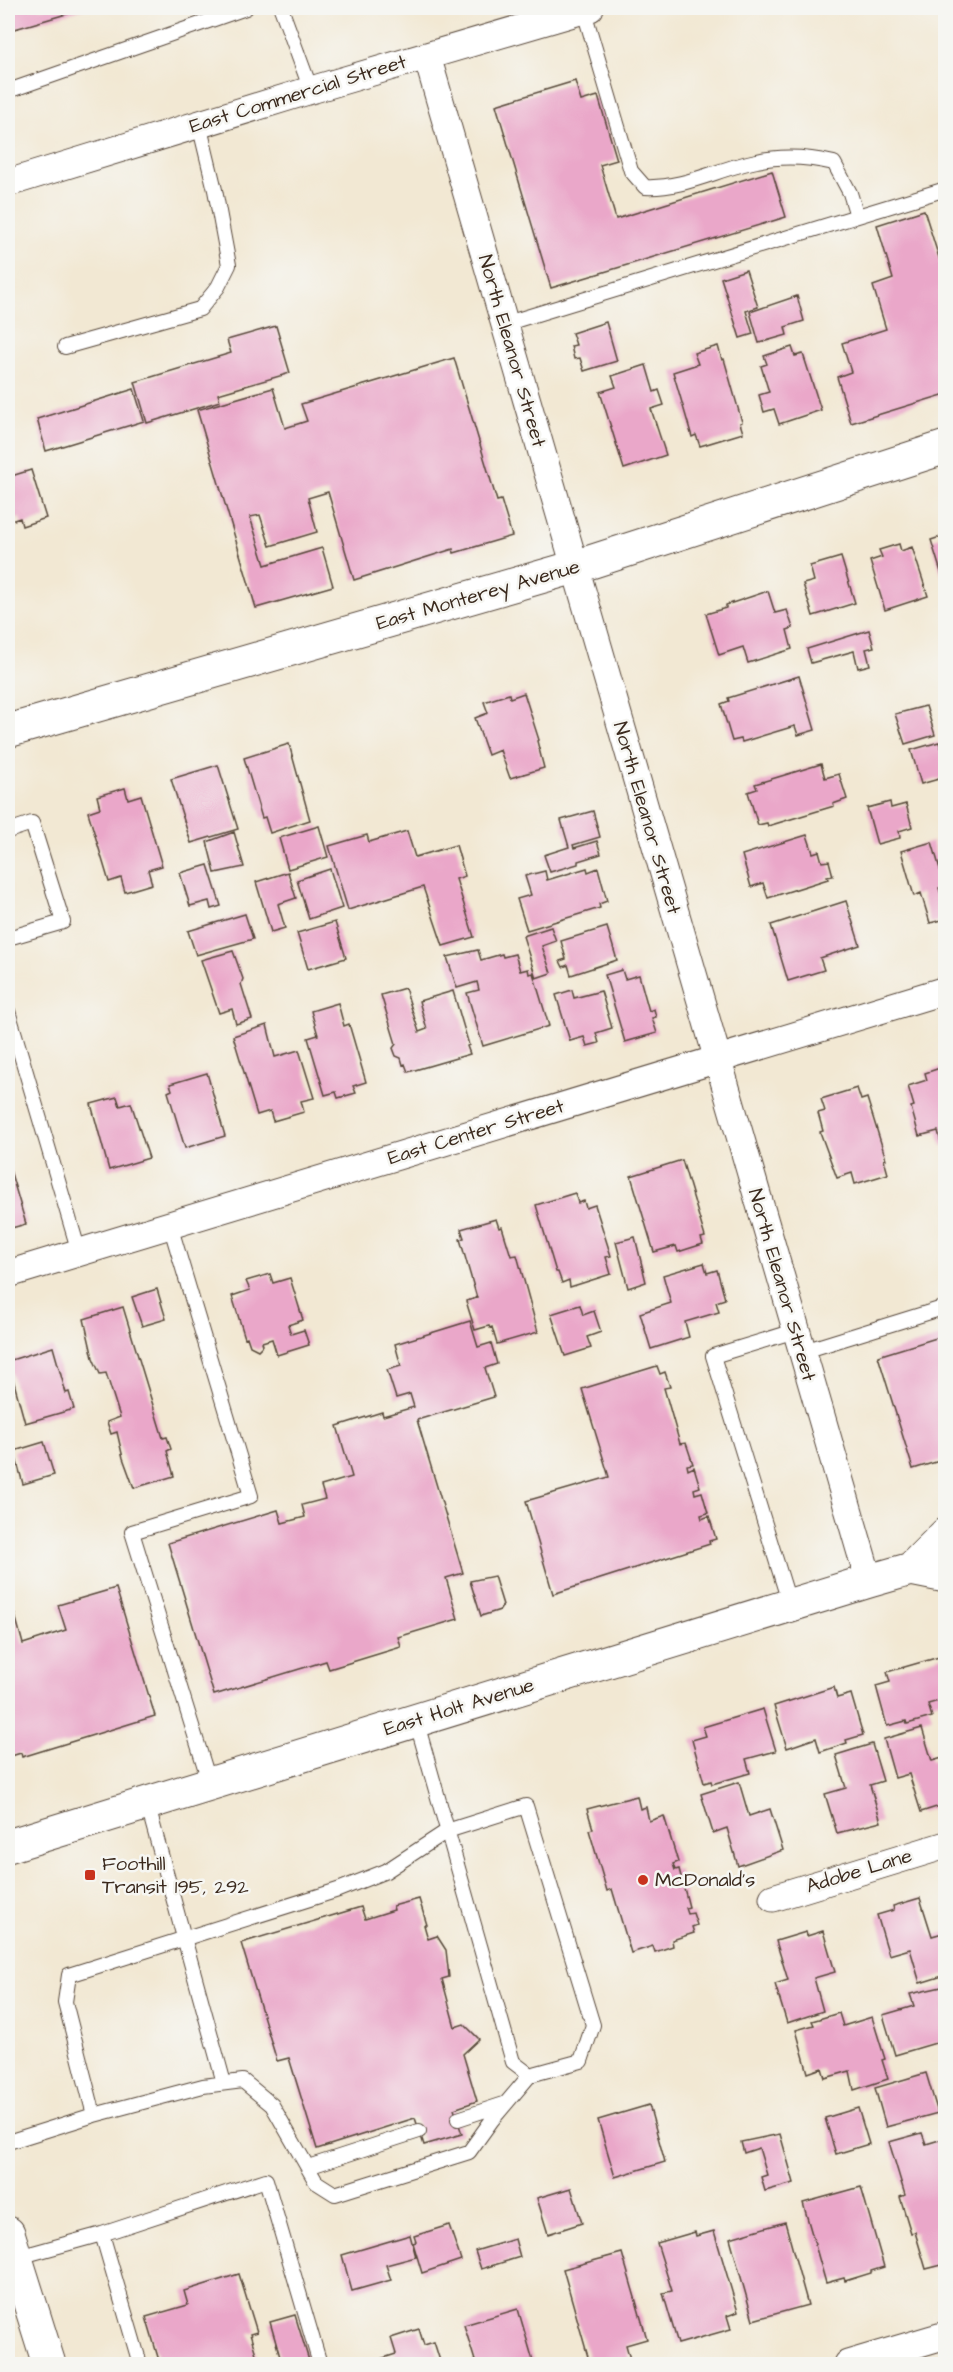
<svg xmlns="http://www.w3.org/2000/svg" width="953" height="2372" font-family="'Architects Daughter',sans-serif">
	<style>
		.building { fill: #eaa7c9 }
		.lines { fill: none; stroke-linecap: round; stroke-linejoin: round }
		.service-casing { stroke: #564639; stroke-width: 16 }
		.minor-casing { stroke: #564639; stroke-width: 29 }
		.tertiary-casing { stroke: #564639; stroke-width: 35 }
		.primary-casing { stroke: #564639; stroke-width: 35 }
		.service { stroke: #fff; stroke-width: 14 }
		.minor { stroke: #fff; stroke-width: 27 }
		.tertiary { stroke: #fff; stroke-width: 33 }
		.primary { stroke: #fff; stroke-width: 33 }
		.poi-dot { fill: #c8321e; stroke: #f6f6f2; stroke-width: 2 }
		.labels { text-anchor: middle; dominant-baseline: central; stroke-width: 5; stroke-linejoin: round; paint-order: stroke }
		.street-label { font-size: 20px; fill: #3b2a1e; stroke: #f6f6f2 }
		.poi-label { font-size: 20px; fill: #3b2a1e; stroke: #f6f6f2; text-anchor: start }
	</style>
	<rect width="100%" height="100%" fill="#f6f6f2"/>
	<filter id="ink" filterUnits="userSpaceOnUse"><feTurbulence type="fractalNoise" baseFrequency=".0167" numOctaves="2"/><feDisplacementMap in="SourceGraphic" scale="12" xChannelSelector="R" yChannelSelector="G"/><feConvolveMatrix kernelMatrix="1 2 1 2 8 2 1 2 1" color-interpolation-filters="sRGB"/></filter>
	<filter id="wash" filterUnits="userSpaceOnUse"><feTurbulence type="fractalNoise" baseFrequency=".008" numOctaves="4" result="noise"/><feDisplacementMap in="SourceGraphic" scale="24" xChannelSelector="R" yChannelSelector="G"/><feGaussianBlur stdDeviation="1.35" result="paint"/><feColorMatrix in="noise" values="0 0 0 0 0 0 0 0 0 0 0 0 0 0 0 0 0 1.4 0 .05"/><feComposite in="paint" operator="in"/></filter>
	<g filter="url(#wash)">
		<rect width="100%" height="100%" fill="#f2e8d3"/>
		<g id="blocks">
			<path class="building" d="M8 8H87L8 31Z
				M575 81 581 101 598 96 617 160 600 165 616 219 772 171 786 217 551 288 496 105Z
				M924 210 946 280V394L851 423 837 377 851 372 842 343 886 329 873 286 893 279 877 225Z
				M746 270 758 307 746 311 753 334 740 338 721 278Z
				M797 296 804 321 785 327 787 335 759 343 750 312Z
				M606 322 617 361 584 371 580 358 574 359 571 346 576 345 572 333Z
				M276 326 290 373 218 394 220 401 147 423 135 382 231 353 227 340Z
				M718 346 722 360 724 359 742 422 740 423 743 433 700 446 696 435 692 437 673 372 698 364 694 353Z
				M792 347 795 356 803 354 821 410 779 424 774 409 764 412 759 395 769 392 761 366 767 364 764 356Z
				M454 358 497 501 501 500 512 536 454 553 453 549 354 580 328 492 308 498 317 532 270 546 260 515 250 517 265 565 322 548 333 586 256 608 197 410 273 388 285 428 307 421 301 404Z
				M646 365 654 392 659 390 664 405 651 409 666 455 624 469 600 392 616 387 612 376Z
				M134 389 144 421 46 451 37 419Z
				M31 470 46 518 22 526 20 518 8 522V477Z
				M946 535V585H945L931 540Z
				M899 544 901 551 912 547 928 596 885 610 870 561 882 557 879 550Z
				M841 557 855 603 813 616 803 584 814 581 810 566Z
				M768 591 775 613 787 610 793 628 787 630 792 649 748 663 743 647 719 655 706 614 726 608V605Z
				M869 630 874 647 866 649 870 665 858 668 854 651 811 663 807 649Z
				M799 676 815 730 798 735 795 726 742 742 741 739 732 741 721 704 729 701 728 698Z
				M524 693 539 740 537 741 544 768 510 778 500 750 488 755 475 718 488 713 484 702 509 694 510 698Z
				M926 706 935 735 905 744 895 714Z
				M939 742 946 764V777L921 784 911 750Z
				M289 744 310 820 270 833 265 817 262 818 244 758Z
				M821 764 825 778 839 774 847 799 833 804 834 806 768 826 767 823 758 825 748 792 757 789 755 784Z
				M218 765 238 829 191 843 171 779Z
				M125 788 128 799 141 795 162 866 148 870 152 884 125 892 121 878 109 882 88 812 100 808 97 796Z
				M890 802 891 808 906 804 912 827 899 831 900 838 877 844 867 808Z
				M593 811 600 837 573 845 574 848 597 841 601 854 578 861V864L550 872 544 855 569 847 561 820Z
				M319 826 328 857 288 869 279 838Z
				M407 831 415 857 456 845 465 876 456 879 474 937 443 946 423 887 348 910 329 846 367 835 369 842Z
				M234 832 244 867 215 873 207 842Z
				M807 835 813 853 819 851 822 862 829 861 833 876 827 877 828 879 768 898 763 883 751 887 742 855Z
				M932 842 945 886 939 888 946 910V919L930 923 921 893 914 896 901 851Z
				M208 865 221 906 211 909 209 901 190 906 180 873Z
				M587 868 588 872 598 868 607 901 599 904 600 908 527 930 517 899 531 895 525 876 545 871 547 880Z
				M330 869 342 908 309 919 297 880Z
				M288 872 296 898 278 904 285 928 271 932 256 882Z
				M846 901 860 945 820 958 824 970 788 981 771 925Z
				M245 914 253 939 196 955 188 931Z
				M335 922 346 958 308 969 297 933Z
				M551 927 556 941 542 946 551 973 536 978 523 936Z
				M607 927 617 960 571 975 568 965 563 967 560 961 566 959 561 941Z
				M478 950 481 960 502 954 503 957 515 954 520 971 528 969 529 974 533 973 549 1026 483 1046 467 993 479 990 477 982 457 988 447 957Z
				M233 951 243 979 241 984 252 1019 236 1024 232 1009 219 1013 201 960Z
				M622 970 625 979 639 975 649 1011 654 1009 656 1017 652 1018 657 1033 625 1042 605 975Z
				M405 988 419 1032 427 1029 419 1001 453 991 469 1045 467 1046 470 1054 408 1072 405 1064 403 1065 401 1058 396 1056 393 1048 396 1044 381 995Z
				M572 990 574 998 601 991 612 1028 596 1033 599 1043 587 1046 584 1037 570 1041 556 995Z
				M338 1003 344 1026 349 1024 366 1082 353 1086 356 1093 338 1098 336 1092 325 1095 308 1038 318 1035 311 1011Z
				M267 1025 275 1057 299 1050 314 1098 301 1101 304 1112 273 1121 270 1111 257 1115 233 1036Z
				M943 1067 946 1075V1145L942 1146 938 1131 919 1136 911 1107 914 1106 908 1086 927 1080 925 1073Z
				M207 1073 225 1136 185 1148 168 1092 172 1090 170 1084Z
				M857 1088 861 1100 867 1098 886 1159 884 1160 888 1174 855 1184 852 1173 837 1178 820 1132 823 1131 818 1113 825 1111 821 1099Z
				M117 1097 120 1106 131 1103 149 1158 109 1170 91 1104Z
				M682 1160 705 1237 701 1238 703 1244 678 1252 676 1246 654 1252 631 1176Z
				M8 1163 26 1224 8 1229Z
				M575 1193 578 1203 584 1201 586 1208 595 1205 611 1256 606 1257 611 1274 570 1287 569 1280 562 1283 558 1272H556L536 1205Z
				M496 1219 499 1228 502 1227 511 1256 517 1255 538 1332 497 1344 492 1327 490 1328 489 1326 475 1330 466 1301 477 1298 460 1239 464 1238 461 1229Z
				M635 1237 646 1282 628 1288 616 1242Z
				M704 1263 707 1273 717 1270 725 1299 716 1302 719 1312 685 1322 689 1337 651 1349 640 1313 671 1303 663 1275Z
				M270 1274 273 1283 290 1278 303 1320 288 1325 291 1334 304 1330 309 1345 277 1355 272 1339 262 1342 263 1345 258 1350 250 1346 247 1337 245 1338 232 1296 250 1290 246 1281Z
				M157 1289 166 1319 142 1326 132 1297Z
				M580 1305 583 1315 594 1311 601 1332 587 1337 591 1348 565 1356 551 1314Z
				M123 1307 163 1438 167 1437 171 1449 167 1451 174 1476 134 1488 123 1458 117 1432 111 1434 107 1422 120 1417 106 1373 100 1374 93 1358 84 1319Z
				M470 1321 478 1347 491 1343 497 1364 485 1368 494 1397 417 1420 463 1573 446 1578 458 1619 398 1637 401 1647 329 1669 326 1661 214 1695 168 1543 278 1510 282 1523 305 1517 302 1505 325 1499 321 1486 352 1477 337 1426 382 1412 383 1416 414 1407 410 1394 396 1398 387 1370 401 1366 395 1344Z
				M946 1335V1459L913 1469 878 1356Z
				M53 1347 66 1393 69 1392 74 1409 25 1423 8 1361Z
				M657 1366 660 1374 665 1372 670 1387 664 1388 680 1444 686 1443 693 1464 687 1465 688 1470 694 1467 700 1487 694 1489 695 1494 702 1492 708 1513 701 1515 702 1519 709 1516 716 1539 709 1541 710 1544 553 1594 526 1501 609 1477 582 1389Z
				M44 1442 54 1475 23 1484 14 1451Z
				M494 1576 503 1605 500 1610 481 1616 470 1581Z
				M116 1588 155 1716 22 1757 21 1753 8 1757V1617L15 1615 23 1644 66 1630 58 1605Z
				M946 1655V1699L928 1704 932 1717 907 1724 906 1721 887 1726 876 1686 890 1682 887 1672Z
				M834 1687 837 1698 851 1694 863 1735 846 1740 847 1743 820 1752 816 1738 787 1748 774 1706Z
				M763 1709 776 1751 746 1759 750 1773 712 1784 711 1781 704 1783 692 1740 706 1736 703 1727Z
				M922 1728 932 1761 946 1757V1804L921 1812 909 1774 895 1778 884 1739Z
				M872 1744 883 1781 870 1785 881 1822 837 1833 825 1794 846 1788 836 1755Z
				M739 1782 749 1816 770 1809 783 1850 738 1866 727 1828 713 1833 701 1794Z
				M637 1796 640 1809 646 1807 649 1821 664 1816 678 1862 673 1864 675 1870 679 1869 689 1907 686 1908 688 1914 693 1913 697 1925 692 1927 694 1933 672 1940 673 1946 655 1952 653 1946 631 1953 612 1889 607 1891 589 1830 593 1829 587 1809Z
				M920 1898 932 1936 946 1932V1975L920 1983 910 1949 889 1955 877 1915 894 1910 893 1906Z
				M419 1899 427 1925H424L428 1939 437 1936 446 1950 449 1977 442 1979 455 2027 464 2024 479 2039 463 2054 477 2101 454 2109 462 2134 424 2145 415 2118 317 2149 289 2058 277 2061 241 1943 361 1907 365 1919 394 1910 393 1906Z
				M823 1931 835 1972 814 1978 823 2011 787 2023 775 1984 788 1980 776 1941 806 1932 807 1936Z
				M946 1986V2040L895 2055 883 2015 914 2006 910 1994Z
				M839 2013 843 2026 872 2017 885 2059 882 2060 888 2079 854 2090 850 2071 825 2078 822 2068 808 2073 796 2030 814 2025 812 2021Z
				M926 2073 938 2113 886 2127 875 2088Z
				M649 2105 665 2162 615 2177 598 2120Z
				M858 2108 869 2144 836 2154 825 2118Z
				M922 2133 926 2144 946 2138V2264L926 2269 915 2232 911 2233 900 2197 905 2195 889 2142Z
				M780 2134 794 2183 765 2191 761 2177 767 2175 759 2148 744 2153 741 2142Z
				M861 2187 884 2267 871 2271V2273L845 2281 844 2278 826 2283 803 2203Z
				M571 2188 582 2223 548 2234 537 2198Z
				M785 2222 808 2305 753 2320 730 2238Z
				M449 2225 461 2260 422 2273 413 2243 416 2242 414 2236Z
				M714 2231 738 2312 727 2316 731 2329 678 2344 663 2293 672 2291 657 2243 695 2232 696 2236Z
				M410 2235 416 2257 386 2265 391 2280 352 2291 342 2255Z
				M515 2239 520 2257 481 2269 475 2251Z
				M622 2253 647 2339 626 2345 630 2359 611 2364H590L563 2269Z
				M239 2274 257 2332 250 2334 259 2364H160L146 2317 188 2305 184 2291Z
				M518 2309 534 2364H476L464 2325Z
				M295 2315 310 2364H282L270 2322Z
				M419 2329 424 2345 434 2342 441 2364H378L377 2360 396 2354 391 2338Z"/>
		</g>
	</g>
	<g filter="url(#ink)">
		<use href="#blocks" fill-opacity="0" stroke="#564639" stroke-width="1.5"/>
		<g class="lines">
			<g class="service-casing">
				<path id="service" d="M281 8 311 90
					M583 8 631 171 645 187C684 189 719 168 757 161 784 155 808 157 834 163L850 193 857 216
					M8 91 246 8
					M504 324 946 189
					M65 347 200 309 218 287 229 265 215 190 199 124
					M8 831 32 823 63 922 8 938
					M8 1011 79 1252
					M170 1225 251 1496 132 1532 210 1784
					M801 1352 946 1307
					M790 1605 713 1356 795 1331
					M147 1803 224 2083
					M94 2115 203 2086 243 2081 272 2105 316 2182 335 2194 469 2152 492 2120 530 2075
					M458 2119 504 2104
					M8 2142 94 2115 65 2002 69 1975 338 1890 386 1871 447 1831 526 1806 593 2025 581 2061 530 2075 513 2062 416 1720
					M308 2167 419 2131
					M15 2258 102 2234
					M140 2364 102 2234 266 2180 320 2364"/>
			</g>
			<g class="minor-casing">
				<path id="minor" d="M427 56 869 1581
					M8 183 311 90 590 8
					M8 1274 946 990
					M773 1898 946 1845
					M848 2364 946 2335"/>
			</g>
			<g class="tertiary-casing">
				<path id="tertiary" d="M8 731 575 567 946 447"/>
			</g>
			<g class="primary-casing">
				<path id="primary" d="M911 1569 946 1534
					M8 1846 869 1581 911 1569 946 1576
					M8 2233 49 2364"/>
			</g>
			<use href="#service" class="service"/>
			<use href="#minor" class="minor"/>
			<use href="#tertiary" class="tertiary"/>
			<use href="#primary" class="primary"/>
		</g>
	</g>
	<g class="poi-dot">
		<rect x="84" y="1869" width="12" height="12" rx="3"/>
		<circle cx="643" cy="1880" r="6"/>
	</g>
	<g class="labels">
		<g class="street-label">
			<text transform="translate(298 94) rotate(-17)">East Commercial Street</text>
			<text transform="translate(512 351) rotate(74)">North Eleanor Street</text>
			<text transform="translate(478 595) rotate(-16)">East Monterey Avenue</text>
			<text transform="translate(647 818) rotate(74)">North Eleanor Street</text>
			<text transform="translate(476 1132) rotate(-17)">East Center Street</text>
			<text transform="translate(782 1285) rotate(74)">North Eleanor Street</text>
			<text transform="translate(459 1707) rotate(-17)">East Holt Avenue</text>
			<text transform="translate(859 1871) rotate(-17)">Adobe Lane</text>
		</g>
		<g class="poi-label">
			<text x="102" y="1864">Foothill<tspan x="102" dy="23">Transit 195, 292</tspan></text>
			<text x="655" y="1880">McDonald's</text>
		</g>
	</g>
	<rect width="953" height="2372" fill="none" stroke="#f6f6f2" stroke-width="30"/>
</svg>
